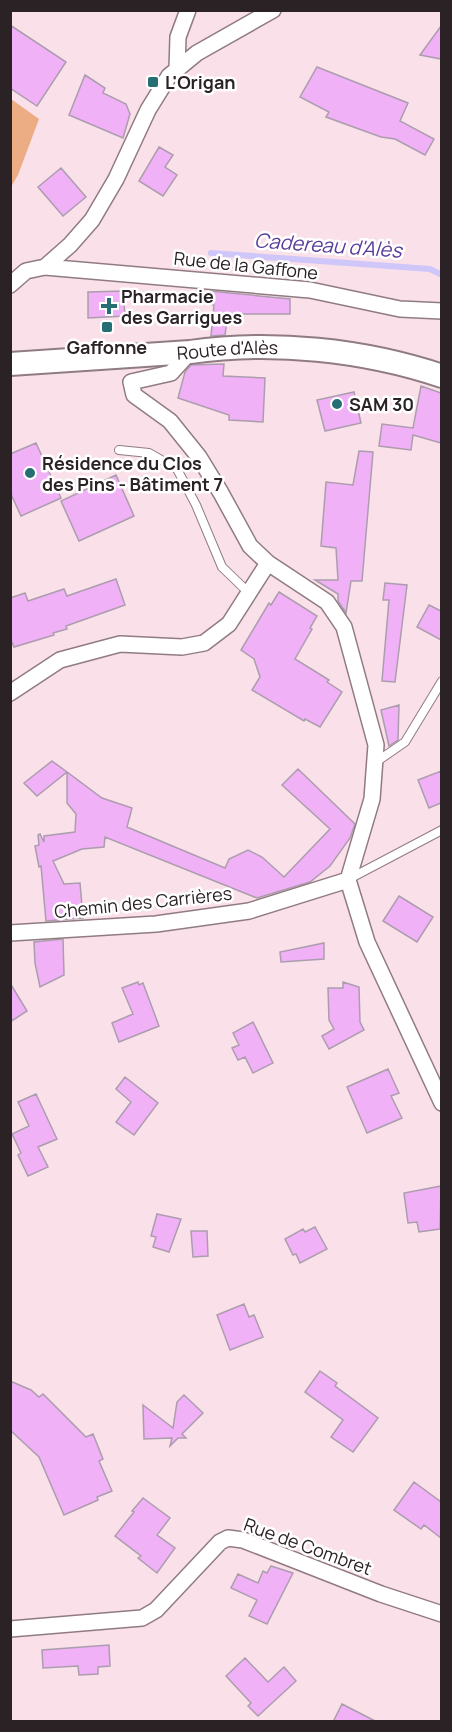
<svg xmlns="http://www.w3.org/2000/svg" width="452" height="1732" font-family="Manrope,sans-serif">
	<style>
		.green { fill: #ecad85 }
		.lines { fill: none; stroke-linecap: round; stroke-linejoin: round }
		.stream { stroke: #cfc6f9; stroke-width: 6 }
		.building { fill: #f0b1f7; stroke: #ac9dae; stroke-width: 1.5 }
		.service-casing { stroke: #917b83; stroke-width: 10 }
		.minor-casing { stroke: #917b83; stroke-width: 18 }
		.secondary-casing { stroke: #917b83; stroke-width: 26 }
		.service { stroke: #fff; stroke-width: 8 }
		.minor { stroke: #fff; stroke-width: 15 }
		.secondary { stroke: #fff; stroke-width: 22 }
		.poi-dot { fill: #246e74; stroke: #fff; stroke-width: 2 }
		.labels { text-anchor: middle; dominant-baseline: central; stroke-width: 5; stroke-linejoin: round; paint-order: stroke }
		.poi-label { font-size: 18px; font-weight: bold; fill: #2b2225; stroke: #fff; text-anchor: start }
		.street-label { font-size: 18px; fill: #2b2225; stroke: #fff }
		.water-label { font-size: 20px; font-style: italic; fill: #593d9c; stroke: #fff }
	</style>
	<rect width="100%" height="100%" fill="#f9e0e9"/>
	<path class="green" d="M11 99 39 119 18 175 11 187Z"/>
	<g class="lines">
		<path class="stream" d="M211 253 430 269 442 275"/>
	</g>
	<path class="building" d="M10 25 66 62 37 106 10 88Z
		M441 26V59L420 55Z
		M317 67 408 103 400 121 434 139 425 155 395 139 381 137 326 117 329 112 300 97Z
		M85 75 105 88 103 93 126 104 130 114 123 138 69 115Z
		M159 147 173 155 165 167 177 175 163 196 139 181Z
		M61 168 86 197 63 216 38 187Z
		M123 291 125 316 88 318V292Z
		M210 291 290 299V314H228L225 335 211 336 214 305 208 304Z
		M224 364 223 376 265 378 263 422 229 420V415L178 398 185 372 191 365Z
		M421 386 441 393V443L413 435 411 450 379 446 382 424 413 428Z
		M354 392 361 423 325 431 317 400Z
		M36 443 61 498 21 516 10 492V454Z
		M359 451 373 452 362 581H351L346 613 338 601V594L315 580H338L336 548 321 546 326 482 353 485Z
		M116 475 134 516 79 541 61 501Z
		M116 579 125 605 66 626 67 629 53 633 54 635 14 647 10 638V598L25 593 28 601 64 589 67 596Z
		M385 583 407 585 395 682 382 681 389 600H383Z
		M279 592 317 616 310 628 312 629 295 659 329 680 327 682 342 692 320 727 305 719 304 721 252 690 260 677 254 659 241 650 269 603 271 605Z
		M429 605 441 611V640L417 627Z
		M399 705 398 740 389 746 381 710Z
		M52 761 67 772 37 796 24 783Z
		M298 769 355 824 350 838 330 866 310 882 257 898 105 837 104 847 82 849 53 861 64 884 80 883 83 918 46 921 41 866 39 867 35 846 39 845 38 835 40 834 44 842V836L75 832 76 814 67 803V772L102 798 132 808 127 827 225 868 229 859 248 850 262 857 284 877 330 829 282 785Z
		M441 771V803L429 808 418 780Z
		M399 896 433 917 417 942 383 921Z
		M63 939 64 975 40 987 35 963 34 942Z
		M324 943V959L281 962 280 952Z
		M138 982 139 985 143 983 159 1026 119 1042 112 1023 133 1014 122 988Z
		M343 982 359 987 360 1022 364 1030 329 1049 322 1036 334 1029 329 1020 328 988H343Z
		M10 983 27 1011 10 1022Z
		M253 1022 273 1063 253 1073 245 1057 238 1060 232 1048 239 1045 233 1033Z
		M388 1069 399 1093 391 1096 402 1118 367 1133 347 1087Z
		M125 1077 158 1103 134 1135 116 1122 131 1102 116 1089Z
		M36 1094 57 1139 38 1147 48 1167 28 1176 18 1155 21 1153 12 1134 29 1126 18 1102Z
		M441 1186 440 1229 419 1232 417 1222 408 1223 404 1193Z
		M157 1214 181 1219 169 1252 153 1247 156 1237 151 1236Z
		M315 1227 327 1249 300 1263 296 1254 293 1255 285 1239 303 1229 305 1232Z
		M191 1231H207L208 1256 193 1257Z
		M244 1304 249 1317 254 1315 263 1337 230 1350 217 1315Z
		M320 1371 337 1383 335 1386 378 1418 353 1452 331 1437 343 1420 305 1392Z
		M10 1381 31 1390 39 1397 43 1394 86 1437 93 1434 103 1459 99 1461 112 1491 97 1497 98 1500 64 1515 39 1457 10 1430Z
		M184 1395 203 1413 182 1434 186 1438H178L170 1446 172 1438 144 1439 143 1405 173 1428 177 1402Z
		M414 1482 441 1502V1538L424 1525 421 1529 394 1510Z
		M143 1498 170 1518 157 1535 175 1548 157 1573 138 1558 141 1556 115 1536 134 1512 132 1511Z
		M271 1566 293 1573 267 1624 249 1616 257 1600 231 1588 238 1574 258 1583 263 1571 267 1573Z
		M109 1645 110 1666 98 1667V1674L79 1675 78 1666 43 1668 42 1650Z
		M245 1658 268 1682 284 1667 296 1681 258 1716 248 1706 251 1703 226 1676Z
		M342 1704 377 1722H333Z"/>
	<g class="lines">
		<g class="service-casing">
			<path id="service" d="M119 450 149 453 177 469 196 505 222 567 249 593
				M376 762 405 742 442 681
				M349 879 442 830"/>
		</g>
		<g class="minor-casing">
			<path id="minor" d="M177 69 178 37 188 10
				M45 267 310 290 400 309 442 311
				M10 285 26 271 45 267 70 245 92 220 116 179 148 110 169 76 197 53 273 10
				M190 352 171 373 131 382 134 395 170 421 199 457 221 493 250 546 268 563 327 602 344 627 376 745 372 799 348 880 367 942 442 1103
				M10 693 60 660 120 644 182 647 204 643 229 624 268 563
				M10 933 156 924 249 911 348 880
				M10 1629 142 1618 156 1610 220 1542 228 1538 243 1540 381 1594 442 1614"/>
		</g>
		<g class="secondary-casing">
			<g id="secondary">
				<path id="s1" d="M10 364 190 352C271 340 365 350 442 376"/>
			</g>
		</g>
		<use href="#service" class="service"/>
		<use href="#minor" class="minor"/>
		<use href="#secondary" class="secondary"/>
	</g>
	<g class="poi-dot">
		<rect x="147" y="76" width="12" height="12" rx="3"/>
		<path d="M106 297h6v6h6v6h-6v6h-6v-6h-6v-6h6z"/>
		<rect x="101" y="321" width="12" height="12" rx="3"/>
		<circle cx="337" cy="404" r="6"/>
		<circle cx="30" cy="473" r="6"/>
	</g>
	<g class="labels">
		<g class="poi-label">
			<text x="165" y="82">L'Origan</text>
			<text x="121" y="296">Pharmacie<tspan x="121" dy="21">des Garrigues</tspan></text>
			<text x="107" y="347" text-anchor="middle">Gaffonne</text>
			<text x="349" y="404">SAM 30</text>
			<text x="42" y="463">Résidence du Clos<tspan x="42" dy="21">des Pins - Bâtiment 7</tspan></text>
		</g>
		<g class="street-label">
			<text transform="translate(246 265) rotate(6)">Rue de la Gaffone</text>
			<text stroke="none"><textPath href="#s1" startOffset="218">Route d'Alès</textPath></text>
			<text transform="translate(143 902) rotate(-6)">Chemin des Carrières</text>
			<text transform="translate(308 1546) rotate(20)">Rue de Combret</text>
		</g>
		<g class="water-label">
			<text transform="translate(328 245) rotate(4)">Cadereau d'Alès</text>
		</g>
	</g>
	<rect width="452" height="1732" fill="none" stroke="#2b2225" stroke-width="24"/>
</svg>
